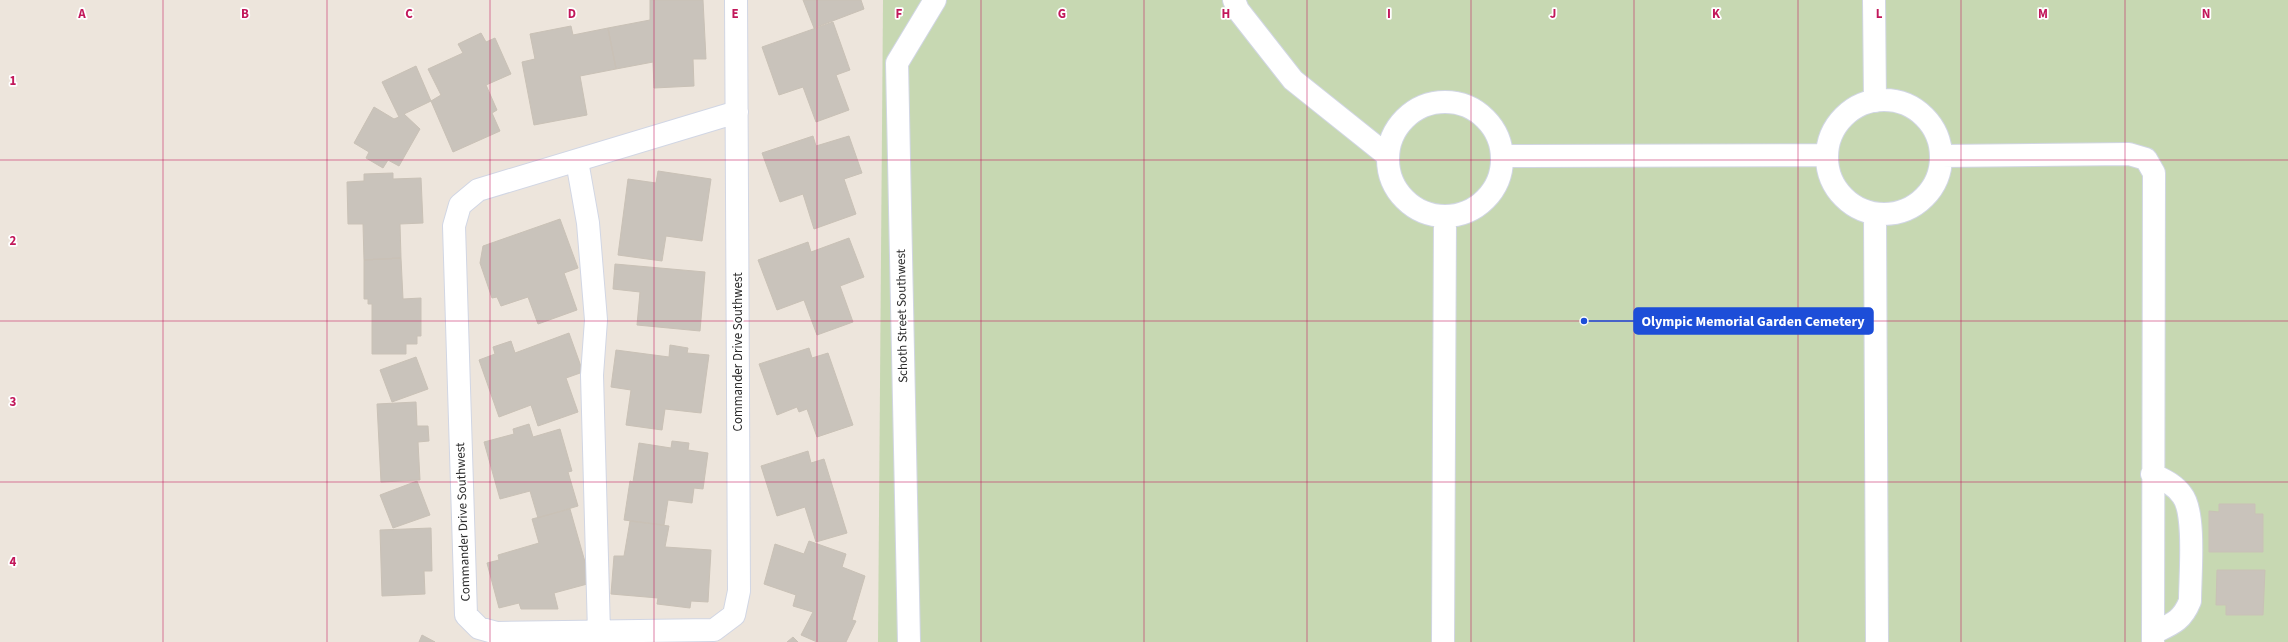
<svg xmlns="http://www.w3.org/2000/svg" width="2288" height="642" font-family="'Source Sans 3',sans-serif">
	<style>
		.cemetery { fill: #c7d8b2 }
		.building { fill: #c9c3bb; stroke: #c9c1b6 }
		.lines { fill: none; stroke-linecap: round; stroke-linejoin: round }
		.minor-casing { stroke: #d1d6e4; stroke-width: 24 }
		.minor { stroke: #fff; stroke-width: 22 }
		.grid { fill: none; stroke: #c2185b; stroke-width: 1; stroke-opacity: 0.55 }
		.labels { text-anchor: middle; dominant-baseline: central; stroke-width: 3.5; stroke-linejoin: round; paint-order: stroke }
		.street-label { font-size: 13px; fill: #2b2b2b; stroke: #fff }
		.grid-label { font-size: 13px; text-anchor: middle; font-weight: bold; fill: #c2185b; stroke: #fff; stroke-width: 3.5; stroke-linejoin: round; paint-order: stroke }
		.leader { fill: none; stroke: #1d4ed8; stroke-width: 1.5 }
		.callout-dot { fill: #1d4ed8; stroke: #fff; stroke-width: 1.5 }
		.callout { fill: #1d4ed8; stroke: #1d4ed8; stroke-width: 1.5 }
		.callout-label { font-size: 14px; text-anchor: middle; font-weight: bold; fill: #fff }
	</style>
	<rect width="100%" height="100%" fill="#ede5dc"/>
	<path class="cemetery" d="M883 0H2288V642H878Z"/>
	<path class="building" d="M650 0H703L706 59H693L694 86 654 88 653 62 616 69 608 28 650 20Z
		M803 0H861L864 9 814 28Z
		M833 22 850 70 836 75 849 110 816 122 803 87 779 95 762 47Z
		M571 26 573 35 608 28 616 69 580 76 587 115 534 125 522 62 535 59 530 34Z
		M481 33 486 42 495 38 511 74 486 85 497 110 492 113 500 131 453 152 431 101 441 95 428 69 463 53 458 44Z
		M416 66 431 101 404 114 420 129 399 166 388 160 383 168 366 158 369 152 354 143 374 107 394 119 399 117 382 82Z
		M813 136 816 146 849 136 862 173 844 179 856 214 814 229 803 194 780 202 762 153Z
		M658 171 711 179 702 241 666 236 662 261 618 255 628 179 656 183Z
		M393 173V179L421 178 423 223 400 224 401 258 364 260 363 224H348L347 182 364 181V174Z
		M560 219 578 268 564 273 577 310 538 324 528 297 501 306 497 297 492 298 480 263 483 246Z
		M849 238 864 277 840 286 853 322 817 335 804 300 777 310 758 260 808 242 811 252Z
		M401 258 403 299 421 298V336H417V344H406V354H372V304H368V299H364V260Z
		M615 264 705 272 700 331 637 325 640 292 613 289Z
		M569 333 583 372 566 378 578 412 538 426 531 405 499 417 479 360 495 354 493 347 511 341 515 353Z
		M670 345 688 348 687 353 709 355 701 413 665 409 662 430 626 425 631 390 611 387 616 350 669 357Z
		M809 348 812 358 828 353 853 425 817 437 807 409 799 412 797 407 777 415 759 364Z
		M416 357 428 389 392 402 380 370Z
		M416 402 417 426H428L429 441 418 442 420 480 381 482 377 404Z
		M529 424 533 437 560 429 572 471 568 472 578 506 538 518 530 491 500 499 484 442 514 434 513 429Z
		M672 441 689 443 688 450 708 453 703 489 694 488 692 503 668 500 664 525 624 520 630 481 633 482 639 443 671 448Z
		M808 451 811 463 824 459 847 533 816 542 805 507 777 516 761 466Z
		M417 481 430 515 393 528 380 495Z
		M2219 504H2255V514H2263V552H2209V511L2219 512Z
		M570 509 591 583 554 593 558 609H521L519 603 499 608 487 563 499 560 498 555 539 543 532 519Z
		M630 521 669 526 665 547 711 550 708 602 691 601 690 608 657 604 658 598 611 594 614 556H624Z
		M431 528 432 571H424L425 594 382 596 380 530Z
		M809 541 846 554 842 567 865 576 852 620 856 621 846 642H817L801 635 813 612 793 606 796 595 764 584 775 544 804 554Z
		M2217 570H2265L2263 615H2226V605H2216Z
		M422 635 435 642H419Z
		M793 637 798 642H787Z"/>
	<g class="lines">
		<g class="minor-casing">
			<path id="minor" d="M736 0C737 197 738 394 739 591L734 615 714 630 497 633 479 628 466 615 454 226 460 205 478 190 737 112
				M1234 0 1238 10 1293 80 1388 156
				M1874 0 1875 101
				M1827 157a57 57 0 1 1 114 0a57 57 0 1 1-114 0Z
				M1388 159a57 57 0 1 1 114 0a57 57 0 1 1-114 0Z
				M1502 156 1827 155
				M1941 156 2129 154 2146 159 2154 173 2153 642
				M577 161 588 223 596 320 592 375 599 632
				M1875 214 1877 642
				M2152 474C2164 480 2174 484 2182 495 2196 512 2190 576 2190 601 2182 621 2172 624 2153 633
				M909 642 897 63 935 0
				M1443 642 1445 217"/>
		</g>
		<use href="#minor" class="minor"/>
	</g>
	<path class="grid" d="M163 0V642M327 0V642M490 0V642M654 0V642M817 0V642M981 0V642M1144 0V642M1307 0V642M1471 0V642M1634 0V642M1798 0V642M1961 0V642M2125 0V642M0 160H2288M0 321H2288M0 482H2288"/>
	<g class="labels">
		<g class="street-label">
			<text transform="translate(902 316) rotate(-91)">Schoth Street Southwest</text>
			<text transform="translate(738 352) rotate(-90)">Commander Drive Southwest</text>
			<text transform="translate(463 522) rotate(-92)">Commander Drive Southwest</text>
		</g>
	</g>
	<g class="grid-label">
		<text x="82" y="18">A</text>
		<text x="245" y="18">B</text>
		<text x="409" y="18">C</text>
		<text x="572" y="18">D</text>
		<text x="735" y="18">E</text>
		<text x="899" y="18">F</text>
		<text x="1062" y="18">G</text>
		<text x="1226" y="18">H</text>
		<text x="1389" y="18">I</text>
		<text x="1553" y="18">J</text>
		<text x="1716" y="18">K</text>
		<text x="1879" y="18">L</text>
		<text x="2043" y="18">M</text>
		<text x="2206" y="18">N</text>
		<text x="13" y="85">1</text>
		<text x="13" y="245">2</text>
		<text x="13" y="406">3</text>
		<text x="13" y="566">4</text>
	</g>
	<path class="leader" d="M1584 321L1634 321"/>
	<circle class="callout-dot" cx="1584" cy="321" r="4"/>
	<rect class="callout" x="1634" y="308" width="239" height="26" rx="4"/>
	<g class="callout-label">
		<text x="1753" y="326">Olympic Memorial Garden Cemetery</text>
	</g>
</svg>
